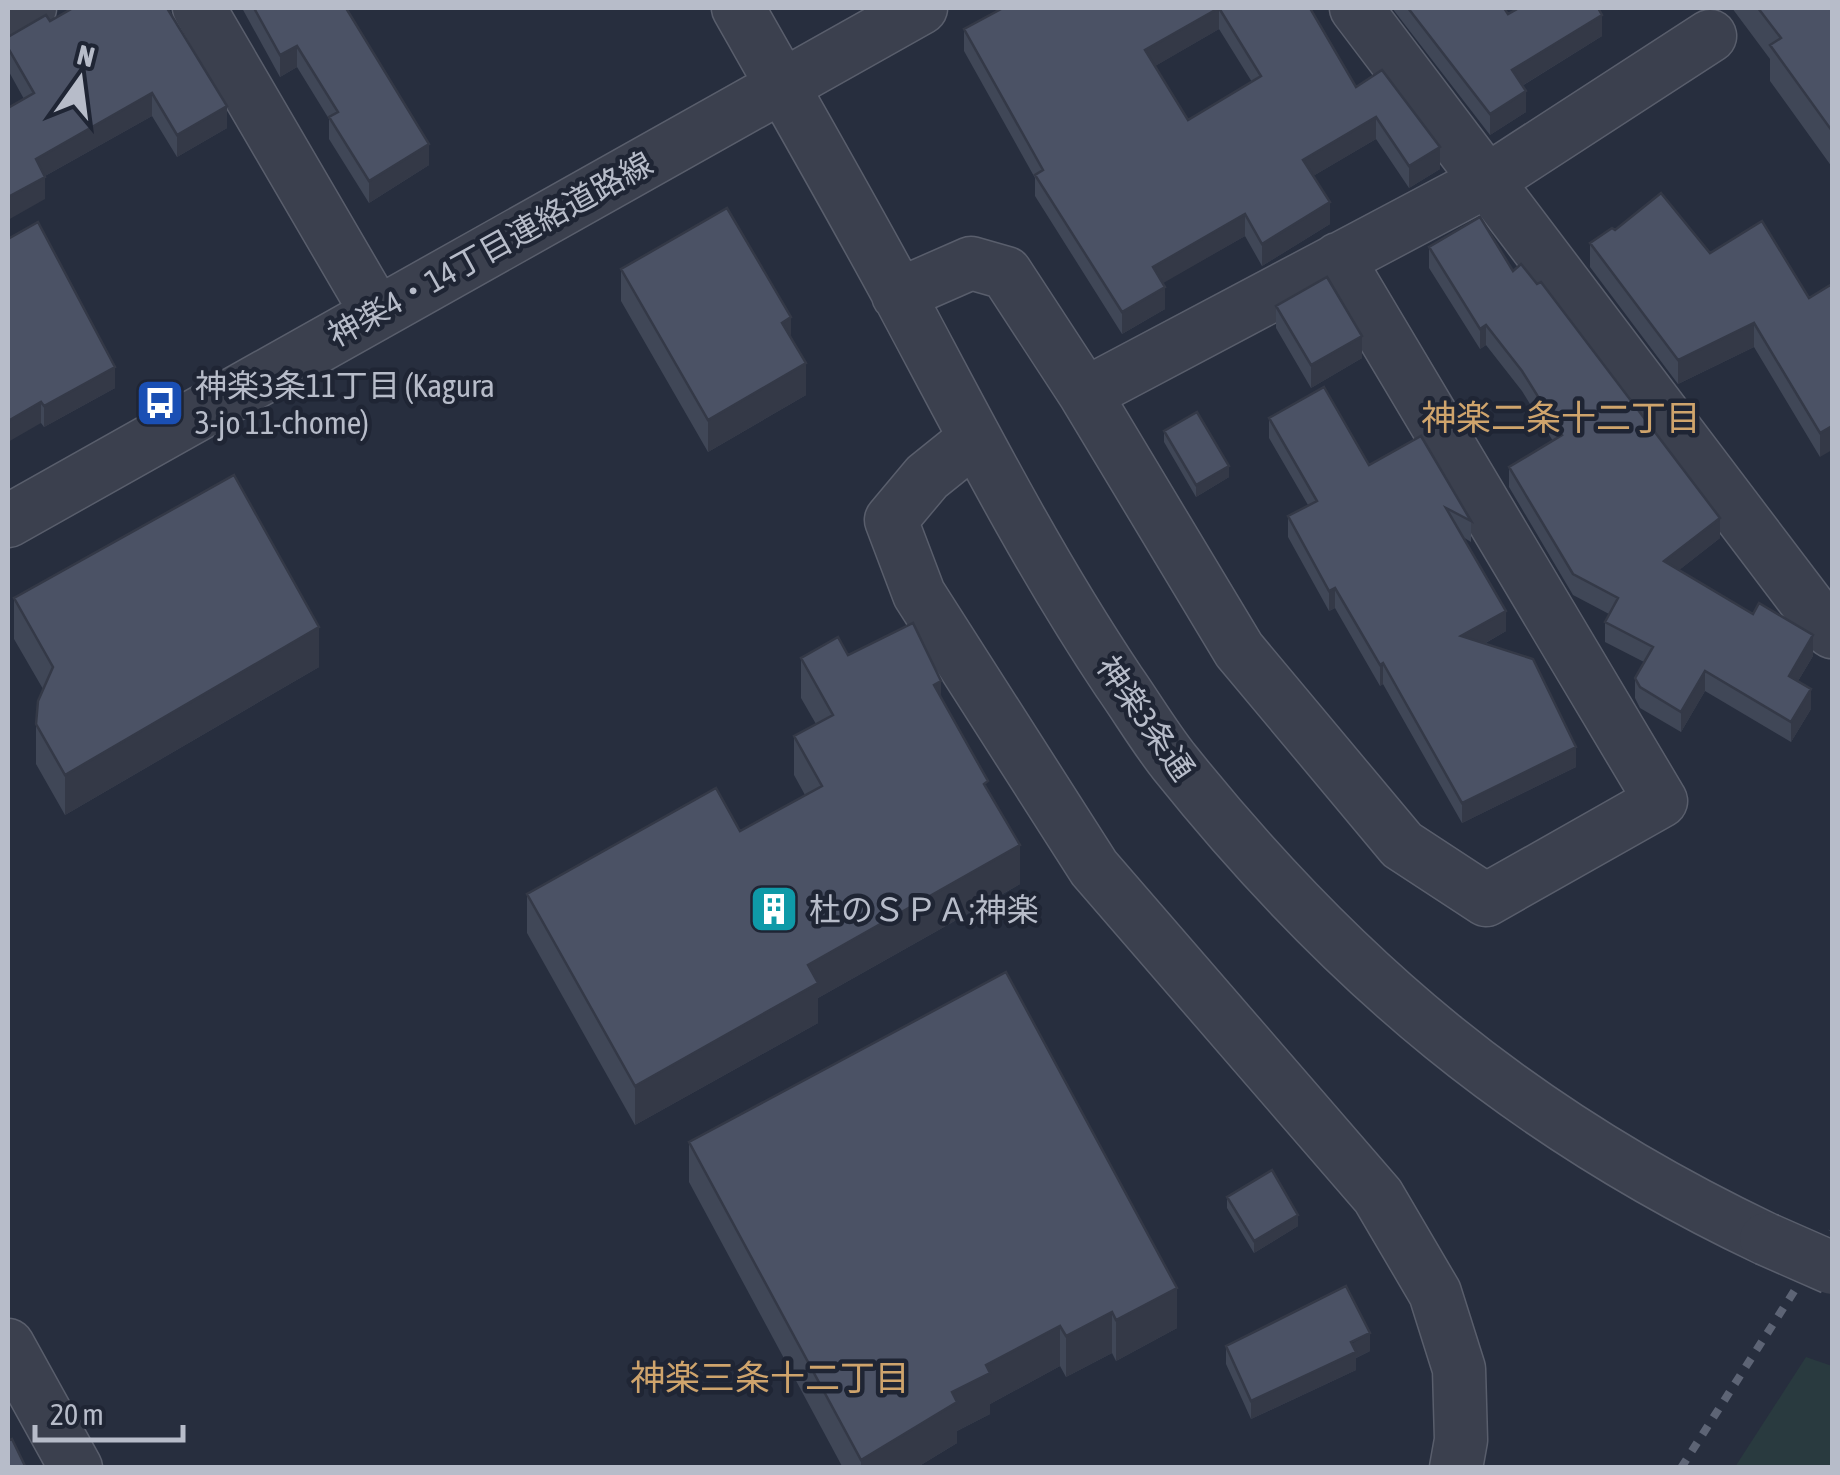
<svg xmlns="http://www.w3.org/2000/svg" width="1840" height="1475" font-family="'Asap Condensed','Noto Sans JP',sans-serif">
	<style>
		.green { fill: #293a3f }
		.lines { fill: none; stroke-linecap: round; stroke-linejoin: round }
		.minor-casing { stroke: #595e6c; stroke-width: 55 }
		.minor { stroke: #3b404e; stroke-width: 52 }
		.rail { stroke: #5d6475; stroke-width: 8; stroke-dasharray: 10 10; stroke-linecap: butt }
		.minor-bridge-casing { stroke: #595e6c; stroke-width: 55; stroke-linecap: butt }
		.minor-bridge { stroke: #3b404e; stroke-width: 52 }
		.wall { fill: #404757; fill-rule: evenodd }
		.shaded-wall { fill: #343947 }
		.building { fill: #4b5265; stroke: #343947; stroke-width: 2.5; fill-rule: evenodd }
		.labels { text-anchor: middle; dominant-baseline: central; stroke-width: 9; stroke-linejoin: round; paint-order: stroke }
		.street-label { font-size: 32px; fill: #b7bcc9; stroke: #1f2534 }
		.poi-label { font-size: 32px; fill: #b7bcc9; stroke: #1f2534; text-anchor: start }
		.neighbourhood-label { font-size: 35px; fill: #cfa46c; stroke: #1f2534 }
	</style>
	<rect width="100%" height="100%" fill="#272e3e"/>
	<path class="green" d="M1806 1357 1832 1366V1467H1735Z"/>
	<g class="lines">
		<g class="minor-casing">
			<path id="minor" d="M199 8 377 313
				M738 8C792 103 847 199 899 295 969 426 1036 558 1119 682 1138 709 1155 738 1175 763 1344 974 1522 1123 1766 1239
				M1356 8 1824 626 1832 632
				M8 20 30 8
				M898 295 971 263 1006 273 1085 394 1239 650 1402 845 1486 900 1661 801 1338 259
				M1085 394 1485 182 1710 36
				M973 440 927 477 891 520 919 594 1094 868 1378 1196 1435 1293 1459 1369 1461 1440 1456 1468
				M8 521 921 8
				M8 1345 76 1468"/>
		</g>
		<use href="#minor" class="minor"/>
		<path class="rail" d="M1681 1468 1832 1232"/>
		<g class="minor-bridge-casing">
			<path id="minor-bridge" d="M1766 1239 1832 1268"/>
		</g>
		<use href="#minor-bridge" class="minor-bridge"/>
	</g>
	<path class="wall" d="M242 8H346L429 165 369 203 329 139V119L297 67 280 77Z
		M1003 8H1310L1356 87 1440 169 1409 188 1376 139 1313 176 1330 224 1262 266 1245 236 1162 283 1165 309 1122 334 1035 196V178L964 51V29ZM1219 29 1252 82 1188 120 1155 66Z
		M1392 8H1504L1508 14 1602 36 1522 86 1526 112 1490 135Z
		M1732 8H1832V167L1770 81V59Z
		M50 21 227 128 177 157 152 116 45 176V199L24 99 8 70V37Z
		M1615 230 1710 253 1809 298 1832 284 1820 457 1754 347 1678 384 1590 267V243Z
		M8 239 115 388 44 427 41 423Z
		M1429 247 1513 271 1720 538 1679 570 1813 656 1798 681 1811 709 1791 742 1705 691 1681 732 1640 708 1635 698V678L1644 662 1605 642V622L1609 614 1573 595 1509 487V467L1553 441 1522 391 1486 345 1480 349 1429 268Z
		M621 269 791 339 806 395 708 452 621 301Z
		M1276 306 1362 358 1311 388 1276 328Z
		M1269 418 1369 465 1471 521V542L1463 537 1506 631 1484 644 1576 767 1462 823 1383 684 1380 686 1335 608 1329 611 1288 537V516L1308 505 1269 438Z
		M1164 431 1229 477 1196 497 1164 442Z
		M14 598 319 667 65 815 36 764V724L43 689 14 639Z
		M848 655 941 699 988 790 1020 884 818 998V1023L635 1125 527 933V894L740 831 805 795 794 775V736L816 724 801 698V658Z
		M689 1142 1177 1328 1116 1361 1112 1353 1066 1377 1060 1366 990 1404V1414L957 1431V1443L916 1468H843L689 1182Z
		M1227 1197 1298 1226 1254 1253 1227 1208Z
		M1226 1346 1370 1351 1356 1358V1370L1251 1419 1226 1364Z"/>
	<path class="shaded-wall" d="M1219 8V29L1145 72V50Z
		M1602 15V36L1512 92V70Z
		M297 46V67L280 77V55Z
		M1526 91V112L1490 135V114Z
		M152 93V116L36 181V159Z
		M227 106V128L177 157V135Z
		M1376 117V139L1303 182V160Z
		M429 144V165L369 203V181Z
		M1440 147V169L1409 188V166Z
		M45 177V199L8 220V197Z
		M1330 202V224L1262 266V244Z
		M1245 214V236L1153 289V267Z
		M1165 287V309L1122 334V312Z
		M791 317V349L782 323Z
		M1754 323V347L1678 384V360Z
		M1486 325V345L1480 349V329Z
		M1362 336V358L1311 388V365Z
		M806 363V395L708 452V420Z
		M115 367V388L44 427V406Z
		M41 402V423L8 442V421Z
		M1832 426V450L1820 457V433Z
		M1229 466V477L1196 497V485Z
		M1720 518V538L1664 582V561Z
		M1335 588V608L1329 611V591Z
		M1506 611V631L1461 657V636Z
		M319 627V667L65 815V775Z
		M1813 635V656L1789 696V676Z
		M1383 663V684L1380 686V665Z
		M1705 671V691L1681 732V712Z
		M941 681V720L934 685Z
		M1811 689V709L1791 742V722Z
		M1576 747V767L1462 823V803Z
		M1020 845V884L818 998V1023L635 1125V1086L808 965Z
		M1298 1215V1226L1254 1253V1241Z
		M1177 1288V1328L1116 1361V1320Z
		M1112 1312V1353L1066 1377V1336Z
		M1060 1326V1366L990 1404V1414L957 1431V1443L916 1468H861V1460L952 1392 986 1365Z
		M1370 1333V1351L1356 1358V1370L1251 1419V1401Z"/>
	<path class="building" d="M73 8H167L227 106 177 135 152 93 36 159 45 177 8 197V108L34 93 8 48V37L46 15 50 21Z
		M254 8H346L429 144 369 181 329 117 338 112 297 46 280 55Z
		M1003 8H1310L1356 87 1382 70 1440 147 1409 166 1376 117 1303 160 1330 202 1262 244 1245 214 1153 267 1165 287 1122 312 1035 175 1043 170 964 29ZM1219 8 1261 76 1188 120 1145 50Z
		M1408 8H1504L1508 14 1519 8H1598L1602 15 1512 70 1526 91 1490 114Z
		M1758 8H1832V131L1770 45 1781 38Z
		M1661 193 1710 253 1762 221 1809 298 1832 284V426L1820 433 1754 323 1678 360 1590 243 1612 228 1615 230Z
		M727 208 791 317 782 323 806 363 708 420 621 269Z
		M1480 217 1513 271 1521 264 1537 284 1541 282 1720 518 1664 561 1753 614 1759 603 1813 635 1789 676 1811 689 1791 722 1705 671 1681 712 1640 687 1635 678 1653 647 1605 622 1618 598 1573 574 1509 467 1562 435 1522 371 1486 325 1480 329 1429 247Z
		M38 222 115 367 44 406 41 402 8 421V239Z
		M1327 277 1362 336 1311 365 1276 306Z
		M1324 387 1369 465 1421 436 1471 521 1446 508 1506 611 1461 636 1533 659 1576 747 1462 803 1383 663 1380 665 1335 588 1329 591 1288 516 1317 501 1269 418Z
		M1197 412 1229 466 1196 485 1164 431Z
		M234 475 319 627 65 775 36 724 38 701 53 667 14 598Z
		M913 623 941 681 934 685 988 781 984 784 1020 845 808 965 818 983 635 1086 527 894 716 788 740 831 822 786 794 736 833 715 801 658 838 637 848 655Z
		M1006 972 1177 1288 1116 1320 1112 1312 1066 1336 1060 1326 986 1365 990 1373 952 1392 957 1402 861 1460 689 1142Z
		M1272 1170 1298 1215 1254 1241 1227 1197Z
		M1346 1286 1370 1333 1351 1342 1356 1352 1251 1401 1226 1346Z
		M12 1439 26 1468H8V1441Z"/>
	<defs>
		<g id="bus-square" transform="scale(2.5)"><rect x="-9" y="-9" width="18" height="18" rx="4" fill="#1a4fb4" stroke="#1f2534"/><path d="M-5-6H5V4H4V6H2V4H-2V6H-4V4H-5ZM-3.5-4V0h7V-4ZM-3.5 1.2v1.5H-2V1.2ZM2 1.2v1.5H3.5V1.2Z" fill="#fff"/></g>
		<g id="building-square" transform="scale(2.5)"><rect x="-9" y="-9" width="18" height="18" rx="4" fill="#0f9aa8" stroke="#1f2534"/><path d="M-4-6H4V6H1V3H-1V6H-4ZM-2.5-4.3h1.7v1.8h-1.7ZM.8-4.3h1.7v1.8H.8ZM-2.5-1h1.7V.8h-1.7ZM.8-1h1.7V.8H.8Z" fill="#fff"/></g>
	</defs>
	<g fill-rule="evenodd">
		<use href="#bus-square" x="160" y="403"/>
		<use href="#building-square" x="774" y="909"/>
	</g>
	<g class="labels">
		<g class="street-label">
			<text transform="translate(490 249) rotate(-29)">神楽4・14丁目連絡道路線</text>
			<text transform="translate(1146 718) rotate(55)">神楽3条通</text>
		</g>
		<g class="poi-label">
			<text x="195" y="385">神楽3条11丁目 (Kagura<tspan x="195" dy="37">3-jo 11-chome)</tspan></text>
			<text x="809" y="909">杜のＳＰＡ;神楽</text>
		</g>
		<g class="neighbourhood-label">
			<text x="1561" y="417">神楽二条十二丁目</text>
			<text x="770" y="1377">神楽三条十二丁目</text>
		</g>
	</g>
	<rect width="1840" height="1475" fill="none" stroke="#b7bcc9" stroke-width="20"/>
	<g transform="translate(80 80) rotate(14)" stroke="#1f2534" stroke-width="8" paint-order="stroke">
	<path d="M0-8L18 38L0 25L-18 38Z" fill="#b7bcc9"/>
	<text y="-15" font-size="28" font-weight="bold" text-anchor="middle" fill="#b7bcc9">N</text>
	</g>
	<path d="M35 1425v15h148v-15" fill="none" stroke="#b7bcc9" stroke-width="5"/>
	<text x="50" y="1425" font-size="30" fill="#b7bcc9" stroke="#1f2534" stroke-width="8" paint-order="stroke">20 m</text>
</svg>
